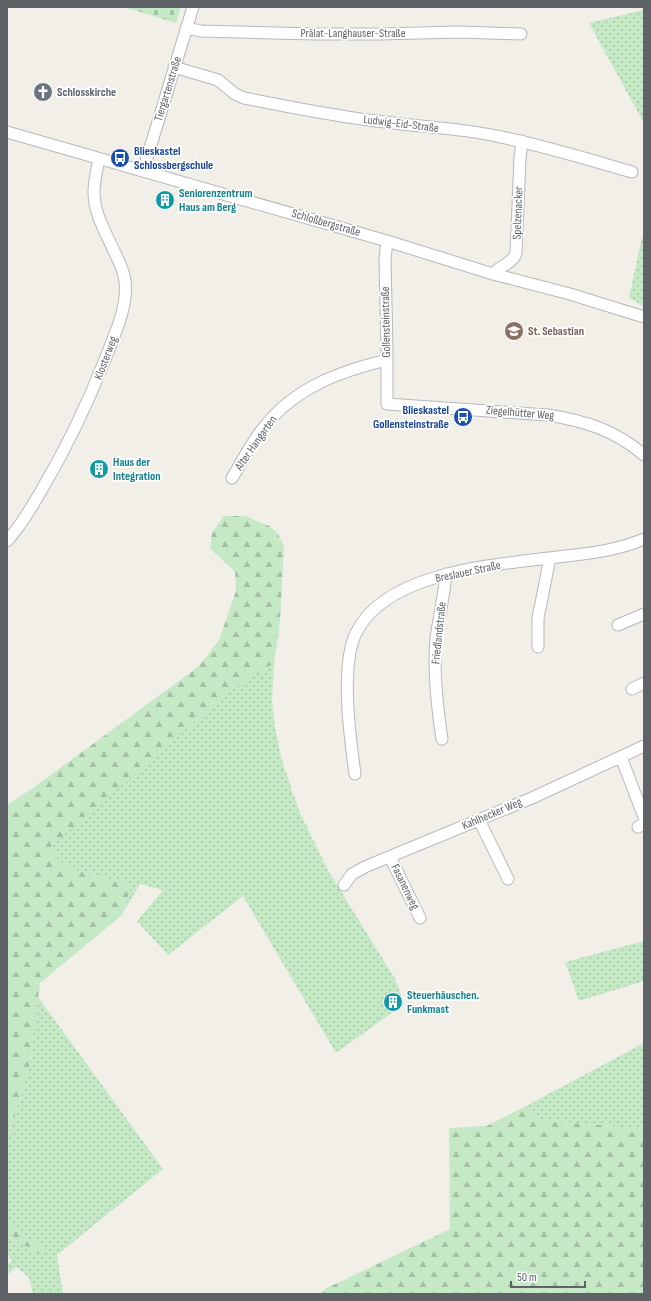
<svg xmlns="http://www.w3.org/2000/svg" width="651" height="1301" font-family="'Sofia Sans Condensed',sans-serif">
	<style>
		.grass { fill: url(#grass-dots) }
		.forest { fill: url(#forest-firs) }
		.cemetery { fill: url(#cemetery-stones) }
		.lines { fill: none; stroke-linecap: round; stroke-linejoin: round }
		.minor-casing { stroke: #b5b8bc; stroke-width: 13 }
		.minor { stroke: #fff; stroke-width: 11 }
		.labels { text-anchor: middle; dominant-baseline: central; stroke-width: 3.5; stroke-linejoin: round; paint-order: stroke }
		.street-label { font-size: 12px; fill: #5f6368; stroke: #fff }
		.worship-label { font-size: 12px; font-weight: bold; fill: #5b616d; stroke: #fff; text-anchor: start }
		.transit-label { font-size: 12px; font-weight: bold; fill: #164399; stroke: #fff; text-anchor: start }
		.culture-label { font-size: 12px; font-weight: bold; fill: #0d838f; stroke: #fff; text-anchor: start }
		.education-label { font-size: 12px; font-weight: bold; fill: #785e54; stroke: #fff; text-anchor: start }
	</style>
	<defs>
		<pattern id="grass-dots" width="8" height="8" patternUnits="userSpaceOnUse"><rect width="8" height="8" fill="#c5e8c5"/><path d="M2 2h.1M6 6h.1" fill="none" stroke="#a3c0a4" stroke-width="1.8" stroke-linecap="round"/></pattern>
		<pattern id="forest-firs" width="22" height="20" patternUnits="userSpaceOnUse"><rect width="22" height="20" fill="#c5e8c5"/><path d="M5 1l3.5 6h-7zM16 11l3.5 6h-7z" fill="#a3c0a4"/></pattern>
		<pattern id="cemetery-stones" width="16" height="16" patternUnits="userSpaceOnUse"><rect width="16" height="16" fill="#c5e8c5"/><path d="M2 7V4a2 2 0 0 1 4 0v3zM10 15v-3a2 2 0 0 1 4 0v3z" fill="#a3c0a4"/></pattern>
	</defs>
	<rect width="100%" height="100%" fill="#f1efe8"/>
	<path class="grass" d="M644 10V123L589 23Z
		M642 237H644V306L629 298Z
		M274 663 272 702 275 727 282 761 299 811 329 872 395 979 404 1004 336 1053 243 896 168 955 137 921 163 890 140 884 121 916 132 884 92 875 65 866 48 848 235 687Z
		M644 941V981L579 1001 565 962Z
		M38 997 163 1169 57 1255 63 1294H33L29 1277 16 1267 7 1275V1265L12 1261 7 1252V1236L42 1255 46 1250 14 1230 7 1221V1141L29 1069Z
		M644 1043V1130L638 1128 537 1120 528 1105Z"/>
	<path class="forest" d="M224 516H245L269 526 278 534 284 546 280 622 274 663 235 687 49 848 65 866 92 875 132 884 121 916 40 983 29 1069 7 1141V805L30 790 198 667 219 640 236 591 235 572 210 548 212 533Z
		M528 1105 537 1120 638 1128 644 1130V1294H319L327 1288 450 1229 449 1128 487 1126Z
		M7 1221 14 1230 47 1250 42 1255 7 1236Z"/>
	<path class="cemetery" d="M124 7H181L176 23Z"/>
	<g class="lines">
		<g class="minor-casing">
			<path id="minor" d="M186 28 201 31 316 34H380L460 32 521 34
				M174 67 218 80 235 94 244 98C290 107 337 117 385 122 422 127 460 128 496 136 542 145 587 159 632 172
				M7 132 387 241 493 274 570 294 644 317
				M143 171 193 7
				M387 241 385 259 387 349V404L548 415C585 421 615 430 644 455
				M493 274C500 265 513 264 516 253L520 158 522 141
				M232 478C243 460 252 441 265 426 296 387 341 371 387 360
				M7 541C21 526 31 508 41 491 67 447 88 403 106 357 115 333 128 307 125 281 124 270 118 259 113 249 105 231 94 213 94 192 94 181 97 170 99 159
				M618 625 644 614
				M538 647V618L550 558
				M632 689 644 683
				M442 739C437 706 433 671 436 638 439 617 444 596 446 574
				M621 757 644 817
				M355 774C350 738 340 666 356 633 385 573 491 565 549 558 581 554 614 552 644 539
				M479 820 508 879
				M638 827 644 824
				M390 857 420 918
				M344 885 352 874 367 866 532 798 644 746"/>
		</g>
		<use href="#minor" class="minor"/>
	</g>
	<defs>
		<g id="church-disc" transform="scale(1)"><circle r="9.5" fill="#6b7280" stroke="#fff"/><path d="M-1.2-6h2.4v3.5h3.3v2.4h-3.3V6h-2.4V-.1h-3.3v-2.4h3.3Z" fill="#fff"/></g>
		<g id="bus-disc" transform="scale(1)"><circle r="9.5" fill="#1a4fb4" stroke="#fff"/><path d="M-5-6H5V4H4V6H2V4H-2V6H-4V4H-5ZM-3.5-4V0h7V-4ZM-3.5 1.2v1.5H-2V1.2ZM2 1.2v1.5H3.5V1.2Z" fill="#fff"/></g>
		<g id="building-disc" transform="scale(1)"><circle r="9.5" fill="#0f9aa8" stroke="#fff"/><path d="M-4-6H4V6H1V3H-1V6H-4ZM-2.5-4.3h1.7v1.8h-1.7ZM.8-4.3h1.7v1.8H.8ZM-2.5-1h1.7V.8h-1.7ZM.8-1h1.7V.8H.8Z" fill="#fff"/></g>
		<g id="school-disc" transform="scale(1)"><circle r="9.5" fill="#8d6e63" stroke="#fff"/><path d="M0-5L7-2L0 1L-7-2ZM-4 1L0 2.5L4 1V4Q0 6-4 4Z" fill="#fff"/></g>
	</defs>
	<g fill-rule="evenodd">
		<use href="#church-disc" x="43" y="92"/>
		<use href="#bus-disc" x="120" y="158"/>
		<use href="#building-disc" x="165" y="200"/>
		<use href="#school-disc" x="514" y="331"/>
		<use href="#bus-disc" x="463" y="417"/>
		<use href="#building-disc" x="99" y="469"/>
		<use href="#building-disc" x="393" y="1002"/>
	</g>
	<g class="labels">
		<g class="street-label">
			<text x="353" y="33">Prälat-Langhauser-Straße</text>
			<text transform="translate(168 89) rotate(-73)">Tiergartenstraße</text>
			<text transform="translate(401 124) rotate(7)">Ludwig-Eid-Straße</text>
			<text transform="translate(518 213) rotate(-88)">Spelzenacker</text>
			<text transform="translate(326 223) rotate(16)">Schloßbergstraße</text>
			<text transform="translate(386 322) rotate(-91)">Gollensteinstraße</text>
			<text transform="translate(106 358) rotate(-69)">Klosterweg</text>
			<text transform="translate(520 413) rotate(5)">Ziegelhütter Weg</text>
			<text transform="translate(256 443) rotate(-55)">Alter Hangarten</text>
			<text transform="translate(468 572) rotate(-12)">Breslauer Straße</text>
			<text transform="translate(439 633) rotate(-84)">Friedlandstraße</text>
			<text transform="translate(492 814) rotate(-23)">Kahlhecker Weg</text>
			<text transform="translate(405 887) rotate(64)">Fasanenweg</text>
		</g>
		<g class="worship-label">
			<text x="57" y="92">Schlosskirche</text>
		</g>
		<g class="transit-label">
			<text x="134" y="151">Blieskastel<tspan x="134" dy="14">Schlossbergschule</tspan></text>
			<text x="449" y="410" text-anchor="end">Blieskastel<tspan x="449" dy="14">Gollensteinstraße</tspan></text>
		</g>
		<g class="culture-label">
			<text x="179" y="193">Seniorenzentrum<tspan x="179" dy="14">Haus am Berg</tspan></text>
			<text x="113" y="462">Haus der<tspan x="113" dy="14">Integration</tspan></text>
			<text x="407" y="995">Steuerhäuschen.<tspan x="407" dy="14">Funkmast</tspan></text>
		</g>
		<g class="education-label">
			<text x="528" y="331">St. Sebastian</text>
		</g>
	</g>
	<rect width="651" height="1301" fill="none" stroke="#5f6368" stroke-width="16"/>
	<path d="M511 1281v6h74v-6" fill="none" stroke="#5f6368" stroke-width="2"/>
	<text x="517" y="1281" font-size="12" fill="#5f6368" stroke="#ffffff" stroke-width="3" paint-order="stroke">50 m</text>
</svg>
